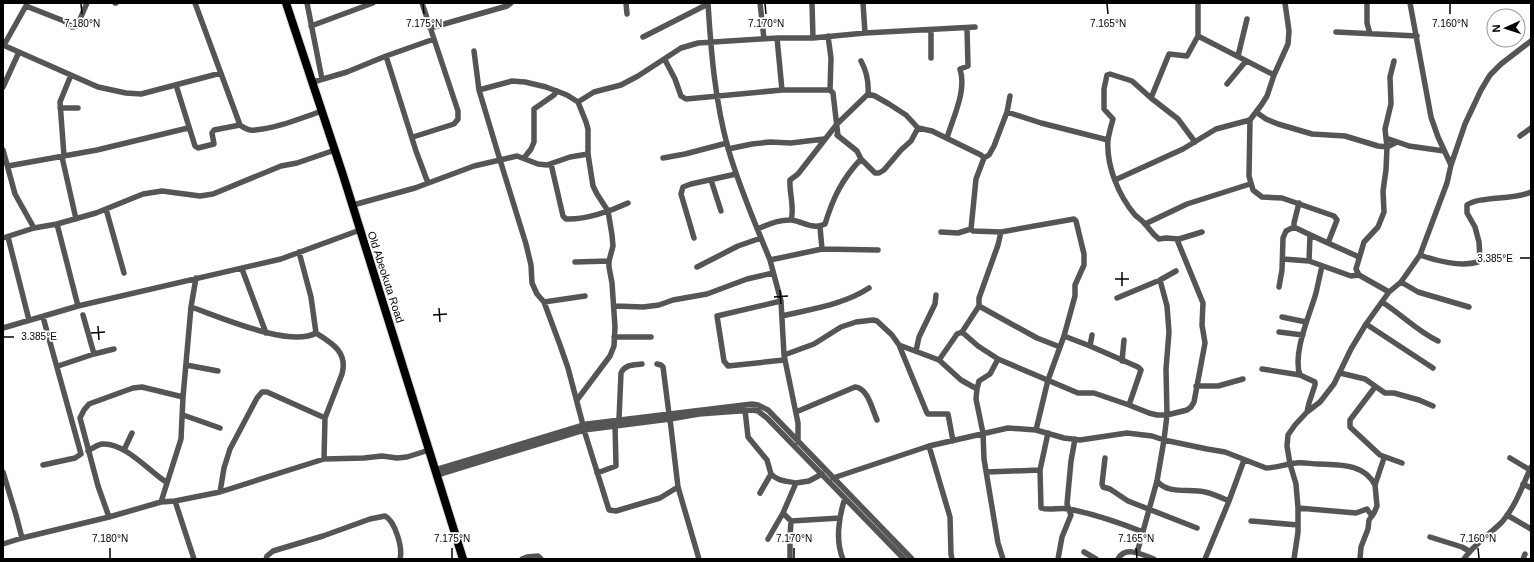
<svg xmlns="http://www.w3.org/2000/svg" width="1534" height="562" font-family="Helvetica,sans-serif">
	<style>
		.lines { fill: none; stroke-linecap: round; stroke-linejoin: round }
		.highway-casing { stroke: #dbdbdb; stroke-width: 10 }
		.minor { stroke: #555; stroke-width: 5.5 }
		.highway { stroke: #000; stroke-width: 8 }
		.ticks { fill: none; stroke: #000; stroke-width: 1.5 }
		.labels { text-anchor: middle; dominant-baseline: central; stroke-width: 3.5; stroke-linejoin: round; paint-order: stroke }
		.street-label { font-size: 11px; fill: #000; stroke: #fff }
		.ticks-label { font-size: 10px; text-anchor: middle; fill: #000; stroke: #fff; stroke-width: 3.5; stroke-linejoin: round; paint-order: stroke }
	</style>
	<rect width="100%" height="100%" fill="#fff"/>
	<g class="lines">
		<g class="highway-casing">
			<path id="highway" d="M286 3 343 175 463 559"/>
		</g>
		<path class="minor" d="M115 3H116
			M195 3 240 125C244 128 250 131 255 130 278 128 301 118 322 111
			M307 3 322 79
			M422 3 434 39
			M626 3 627 14
			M708 3C711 52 715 101 728 148 739 187 755 223 770 260L781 301 784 355
			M760 3 764 39
			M812 3 813 38
			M863 3 865 33
			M1198 3V36L1274 75
			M1367 3V23L1370 34
			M1410 3 1431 117 1438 137 1451 165
			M26 6 64 21 72 27 77 26 87 3
			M311 26 373 3
			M430 28 507 6 511 3
			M1336 32 1417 36
			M828 36 831 58 830 90
			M643 37 708 4
			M777 38 782 90
			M3 45 98 87 126 93 141 94 221 73
			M4 45 27 4
			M474 51 479 90 500 160 517 156 538 164 547 165 570 157 588 154
			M386 56 416 151 428 183
			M1238 56 1247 19
			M931 58V30
			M665 60 675 79 681 96 686 99 782 90H830L833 93 838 136
			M313 82 347 72 386 56 434 39 458 111V119L454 124 413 137
			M1227 84 1246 61
			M176 85 195 146 198 148 214 144 212 133 214 130 240 125
			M3 87 19 52
			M479 90 512 81 525 82 546 87 567 95 578 102 586 122 588 129V154L593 186 597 194 608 211 612 235 613 246 609 261V267L612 283 615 327 614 346 610 356 577 400
			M868 94 875 96 889 104 906 115 918 128 932 131 981 155 984 158
			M1151 98 1169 54 1187 56 1198 36
			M578 102 594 92 621 85 638 76 681 48 698 43 777 38H813L865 33 975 27
			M60 108H78
			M1007 112 1041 123 1108 140
			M1256 112 1266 119 1278 124 1312 134 1345 136 1378 146 1387 147 1397 142
			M1250 120 1249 176 1253 190 1262 197 1282 198 1334 216 1337 220 1328 243
			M837 135 857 151 861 159 875 173H879L884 170 901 150 911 141 918 128
			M1520 136 1531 128
			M947 138C953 117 967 91 960 69L968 66 967 28
			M1386 138 1409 146 1444 151
			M728 149 752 144 770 142 791 143 824 139
			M3 150 15 194 34 228
			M64 156 60 102 71 75
			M62 157 76 219
			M524 158 531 149 534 142V109L554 95 557 91
			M663 158 685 154 727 143
			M551 164 563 216 566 219C585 220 611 211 628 203
			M8 166 97 150 188 128
			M711 180 721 211
			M1115 180 1183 149 1216 129 1250 120 1262 104 1267 96 1274 75 1288 44 1289 31 1285 3
			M1299 203 1294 223V227C1316 238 1337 247 1359 257
			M353 205 415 188 474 166 500 160 526 244 531 265 532 283 537 294 544 302 560 345 568 368 583 425
			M106 209 124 273
			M791 220C795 208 789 193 790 180L798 174 837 124 868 94C869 81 867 72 861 61
			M57 224 78 306
			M1145 224 1187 204 1250 184
			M820 227 822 249
			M758 229C768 224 780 219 792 220 804 222 813 230 825 224 833 198 842 179 861 159
			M971 229 973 231 1001 232 1074 219 1076 221 1084 254V265L1075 285V296L1064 336 1048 380 1036 430
			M971 229 976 179 984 158 989 155 994 146 1007 112 1010 96
			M941 232 958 233 971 229
			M8 237 29 320
			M3 238 34 228 57 224 96 213 143 194 162 191 200 196 213 194 281 166 297 163 335 150
			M694 238 681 194 683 187 691 184 736 174
			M1179 239 1166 238 1159 239C1151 233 1150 229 1144 223 1142 220 1138 218 1135 215 1119 196 1106 166 1108 140 1109 133 1111 126 1113 119L1104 109V89L1107 75 1110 74 1132 81 1151 98 1178 119 1195 142
			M299 252 311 297 316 333C332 343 348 352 342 374L325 418 324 459
			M1420 255C1436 261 1461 267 1478 262L1480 258 1479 242 1475 227 1467 213V205C1479 196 1514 200 1531 192
			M1283 259 1309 261 1351 276 1359 275
			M770 260 822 249 878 250
			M1309 261 1310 236
			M575 262 609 261
			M697 267 738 246 761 238
			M242 269 266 333
			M1401 282 1418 292 1469 307
			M1279 287 1282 270 1283 238 1286 231 1294 227
			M1389 292 1359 275 1356 269 1364 242 1378 227 1384 212 1383 191 1386 170 1387 147 1385 129 1391 104 1390 77 1394 61
			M1117 298 1160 280 1176 271
			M781 301 717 316 724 361 728 366 784 360
			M544 302 585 296
			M1382 302C1401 314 1417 331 1438 341
			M615 306 643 307 659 305 673 300 707 294 747 279 773 273
			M979 306 1037 338 1060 347
			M191 307C220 317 290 348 316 333
			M83 315 94 354
			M782 316C811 309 843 305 869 288
			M43 317 81 454 75 458 43 465
			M1282 317 1306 322
			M1366 324 1433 368
			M3 328 78 306 281 259 360 230
			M962 332 979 306V298L998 245 1001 232
			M1279 332 1303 335
			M1064 336 1090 346 1138 367 1141 370 1129 405
			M614 337H651
			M899 345 939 360 961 380 977 389
			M1090 346 1092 335
			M916 351 919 337 935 304 936 295
			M998 359 990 374 979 381 977 389 976 399 983 433 984 459 998 543 1003 559
			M939 360 955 337 957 334 962 332 978 346 998 359 1078 393H1094L1129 405 1149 413 1157 415H1167L1187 410 1191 407 1194 402 1205 343 1202 325 1203 303 1178 242 1179 239 1202 232
			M1122 361 1124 340
			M657 364 661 365 663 367 669 414
			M186 365 218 371
			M58 366 94 354 114 349
			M1262 369 1300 375
			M1340 373 1365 379 1385 393H1394L1419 400 1433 406
			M1196 386H1218L1243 379
			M1375 387 1350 420V427L1380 455 1402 463
			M745 410 748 437 767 460 771 474 760 493
			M796 412 855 387C868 388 872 409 877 420
			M1307 412 1309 403 1315 385V382L1300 375C1292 354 1310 314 1316 293 1318 284 1320 275 1322 266
			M183 415 220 428
			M619 419 621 373C625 364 634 365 642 364
			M670 419 678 487 699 559
			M584 430 609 510 616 511 660 498 678 487
			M1048 433 1040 470 1041 508C1050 511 1060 507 1069 509 1094 514 1118 522 1143 532
			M798 442V423L784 355 814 344 841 327 856 322 873 320 877 321 892 335 899 345 927 413 928 414H948L953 441
			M929 446 950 517 951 554 952 559
			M124 450 132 433
			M88 451C93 448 97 445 102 444 124 442 149 471 166 482
			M1105 458 1102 484 1103 487 1110 489 1128 501 1197 528
			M1510 458 1530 470
			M435 470 587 424 752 404 758 405 768 410 912 559
			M3 472 16 515 22 538
			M987 472 1040 470
			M597 473 616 466 615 425
			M771 474C777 481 787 481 796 483
			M822 474 809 481 796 483 783 513 791 521 840 518
			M437 475 584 430 670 419 699 414 753 410 758 411 767 418 904 559
			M833 478 929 446 1008 428 1036 430 1064 438 1080 440 1127 433 1152 436 1164 440 1207 449 1225 452 1266 468C1276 468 1286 464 1296 463 1304 462 1311 464 1318 464 1339 465 1364 463 1375 485
			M1157 481C1168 495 1190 488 1205 492 1214 494 1222 498 1229 501
			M1523 484 1531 488
			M220 492 224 468 230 449 257 398 262 392H267L325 418
			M175 501 194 559
			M161 502 181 439 183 397 191 307 196 278
			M1298 508 1356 513 1367 509 1372 516
			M1507 515 1531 529
			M109 517 98 486 80 418 84 410 89 404 133 388 142 387 183 397
			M1251 521 1298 525
			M1430 537 1462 547 1469 551
			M768 539 783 513
			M3 544 22 538 109 517 161 502 175 501 220 492 324 459 364 458 382 456 397 458 407 457 429 450
			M1084 552 1096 559
			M1137 553 1157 481 1164 440 1167 415 1166 369 1169 332 1167 306 1160 280
			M266 559 267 556 273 551 323 536 370 519 385 516C395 521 403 548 400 559
			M522 559 527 557 538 556 541 559
			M790 559V537L791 521
			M843 559C835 541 839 516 845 498
			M1058 559 1062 537 1071 515 1067 504 1071 461 1075 439
			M1118 559C1125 545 1143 555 1154 559
			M1205 559 1229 501 1244 460
			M1294 559 1298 532V508L1296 484 1290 464 1287 446 1288 435 1295 425 1307 412 1320 402 1334 384 1351 349 1366 324 1389 292 1401 282 1420 255 1447 183 1451 165 1465 124 1481 90 1490 75 1501 64 1531 41
			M1360 559 1361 547 1368 529 1369 520 1374 513 1377 506 1375 485 1384 458
			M1464 559C1474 544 1489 535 1502 522 1515 507 1523 485 1531 467
			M1523 559 1525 554"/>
		<use href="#highway" class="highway"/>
	</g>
	<path class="ticks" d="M81 4 82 14M423 4 424 14M765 4 766 14M1107 4 1108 14M1450 4V14M1520 258H1530M1122 272V286M1115 279H1129M780 290 781 304M774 297 788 296M439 308 440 322M433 315 447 314M98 326 99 340M91 333 105 332M4 337H14M110 548V558M452 548V558M794 548V558M1136 548 1137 558M1478 548 1479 558"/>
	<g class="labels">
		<g class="street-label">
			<text transform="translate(386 277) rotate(72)">Old Abeokuta Road</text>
		</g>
	</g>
	<g class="ticks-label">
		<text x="82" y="27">7.180°N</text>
		<text x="424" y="27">7.175°N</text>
		<text x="766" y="27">7.170°N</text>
		<text x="1108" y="27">7.165°N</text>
		<text x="1450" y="27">7.160°N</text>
		<text x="1495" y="262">3.385°E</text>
		<text x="39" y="340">3.385°E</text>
		<text x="110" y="542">7.180°N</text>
		<text x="452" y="542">7.175°N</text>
		<text x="794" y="542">7.170°N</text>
		<text x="1136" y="542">7.165°N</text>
		<text x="1478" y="542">7.160°N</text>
	</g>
	<rect width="1534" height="562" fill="none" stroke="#000000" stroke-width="8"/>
	<g transform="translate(1506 28) rotate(267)"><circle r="19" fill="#ffffff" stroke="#999999"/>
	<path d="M0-3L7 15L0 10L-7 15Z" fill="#000000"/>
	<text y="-6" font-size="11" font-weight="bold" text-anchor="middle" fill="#000000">N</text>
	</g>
</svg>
